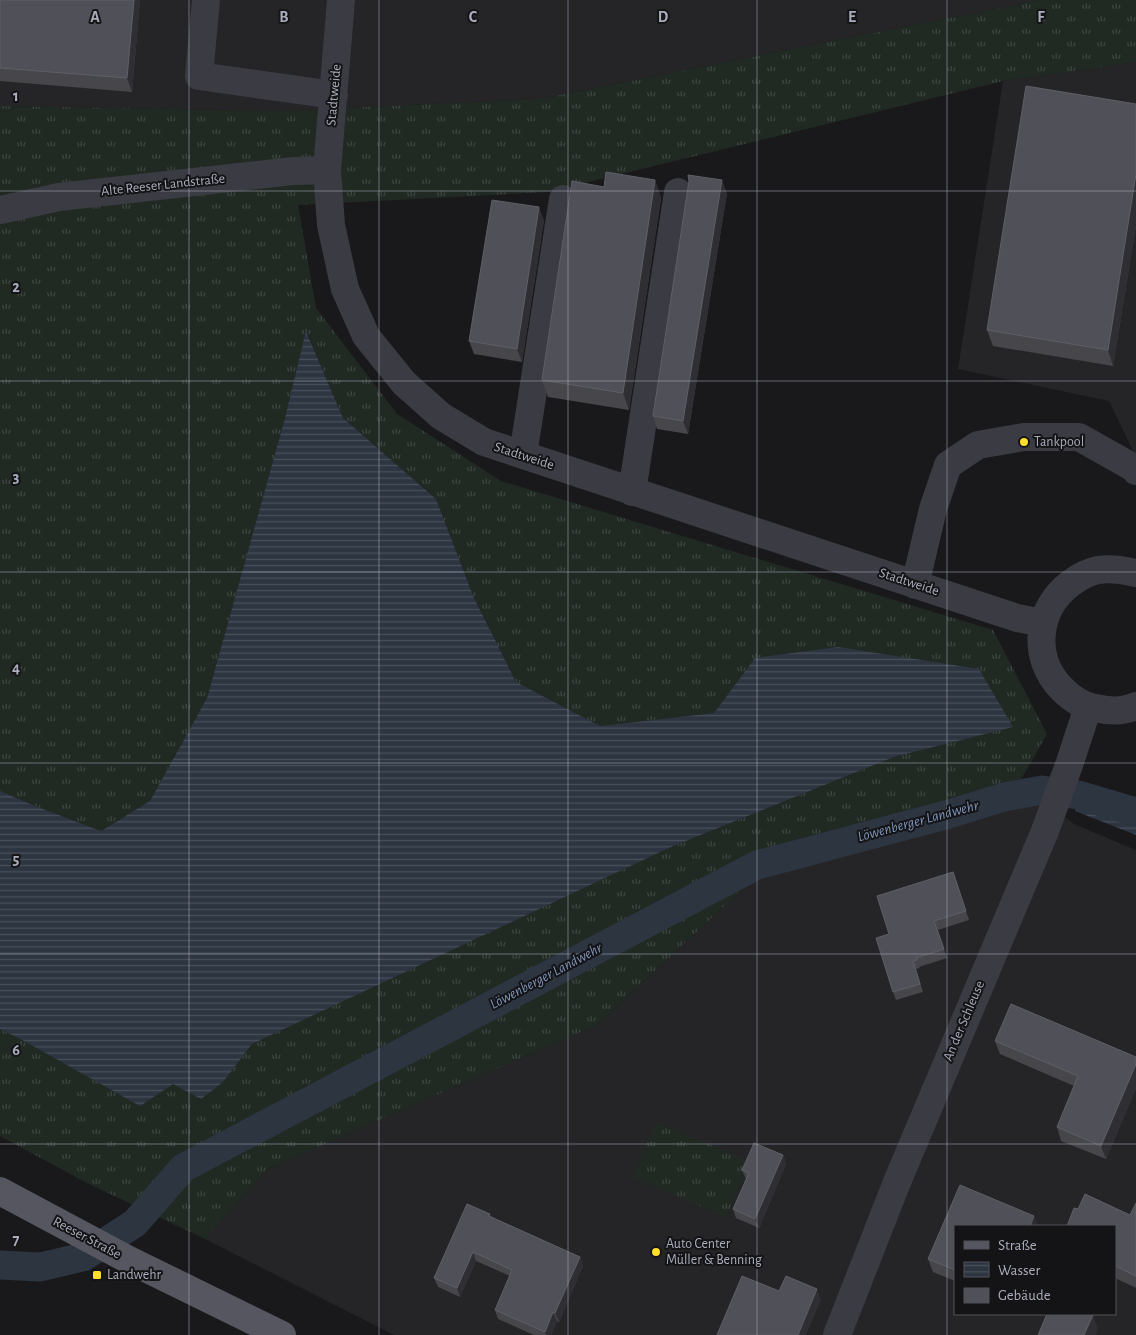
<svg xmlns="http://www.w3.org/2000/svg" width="1136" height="1335" font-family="'Alegreya Sans',sans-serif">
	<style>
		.built { fill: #252528; fill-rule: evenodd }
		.grass { fill: url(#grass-tufts) }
		.water { fill: url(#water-rules) }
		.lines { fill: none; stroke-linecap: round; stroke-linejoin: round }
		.canal { stroke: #2d3541; stroke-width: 29 }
		.minor { stroke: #3b3b43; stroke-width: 28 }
		.major { stroke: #555660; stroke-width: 28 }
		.wall { fill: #46464b }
		.shaded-wall { fill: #2f2f33 }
		.building { fill: #505158; stroke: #5e5f67 }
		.grid { fill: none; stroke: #aaacbc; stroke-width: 1; stroke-opacity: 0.55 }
		.poi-dot { fill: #ffde2d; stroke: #141416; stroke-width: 2 }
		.labels { text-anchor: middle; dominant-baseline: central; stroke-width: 4; stroke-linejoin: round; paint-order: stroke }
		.street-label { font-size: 14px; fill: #aaacbc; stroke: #141416 }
		.poi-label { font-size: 14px; fill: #aaacbc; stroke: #141416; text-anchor: start }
		.water-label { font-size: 15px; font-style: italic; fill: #7f94b9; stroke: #141416 }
		.grid-label { font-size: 16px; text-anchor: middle; font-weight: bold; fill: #aaacbc; stroke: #141416; stroke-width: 4; stroke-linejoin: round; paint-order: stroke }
	</style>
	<defs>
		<pattern id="grass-tufts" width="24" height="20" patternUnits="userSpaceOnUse" patternTransform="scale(1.25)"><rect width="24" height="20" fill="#202a23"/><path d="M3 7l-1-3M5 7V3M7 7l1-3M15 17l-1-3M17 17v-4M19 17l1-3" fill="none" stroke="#3e4641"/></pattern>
		<pattern id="water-rules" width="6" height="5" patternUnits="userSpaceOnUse" patternTransform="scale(1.25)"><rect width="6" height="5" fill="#2d3541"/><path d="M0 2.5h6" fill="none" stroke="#49505a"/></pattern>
	</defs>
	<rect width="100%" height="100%" fill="#19191b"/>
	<path class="built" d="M0 0H1041L539 99 281 111 0 106Z
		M1136 62V457L1109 401 958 369 1003 81Z
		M1020 781 1074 824 1136 850V1335H394L205 1239 268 1169 597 1025 795 840ZM955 1226H1115V1314H955Z"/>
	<path class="grass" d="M1041 0H1136V62L1003 81 547 192 298 205 316 308 397 414 501 481 993 630 1047 734 1020 781 795 840 597 1025 268 1169 205 1239 87 1183 0 1136V1029L26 1042 173 1084 223 1082 251 1044 671 847 894 757 1012 727 755 658 714 713 600 726 516 682 474 598 436 499 343 418 307 332 285 418 207 698 150 801 101 831 35 806 0 791V106L281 111 539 99Z
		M656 1122 749 1161 726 1217 633 1177Z"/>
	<path class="water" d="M306 331 343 418 436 499 474 598 516 682 600 726 714 713 755 658 838 647 979 669 1013 727 894 757 671 847 252 1044 223 1082 201 1099 173 1084 140 1106 26 1042 0 1029V791L35 806 101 831 150 801 207 698 285 418Z
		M1086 786 1136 797V835L1075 811Z"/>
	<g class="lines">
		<path class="canal" d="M0 1265 40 1267 83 1257 135 1223 183 1168 757 865 949 814 1004 797 1042 790 1078 795 1136 812"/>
		<path class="minor" d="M206 0 199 76 334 95
			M341 0 327 170 331 225 345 289 366 336 404 383 441 416 484 442 1017 618 1043 623
			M0 210 59 197 293 171 327 170
			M523 455 563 199
			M632 492 678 192
			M1136 573C1123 570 1111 568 1098 570 1088 572 1079 577 1071 583 1036 609 1031 658 1062 689 1071 698 1082 706 1095 708 1108 711 1123 712 1136 706
			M915 585 933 509 948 465 978 445 1024 437H1079L1134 468 1136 471
			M837 1335 897 1182 1045 831 1069 765 1088 707"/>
		<path class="major" d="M0 1191 129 1260 282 1335"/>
	</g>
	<path class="wall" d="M0 0H140L132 92 0 81Z
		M1136 104V226L1113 366 993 346 987 330Z
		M655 180 661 198 629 410 548 397 542 380 604 187Z
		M727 193 688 434 657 429 653 416Z
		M544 220 522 362 474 354 469 341Z
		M953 872 969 920 938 930 947 958 919 967 920 968 916 969 923 992 896 1000 893 992Z
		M995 1041 1136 1057V1088L1106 1159 1061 1141 1057 1127 1074 1086 1000 1054Z
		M783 1155 786 1164 759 1228 736 1218 733 1209 746 1179 742 1170Z
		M1136 1203V1288L1115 1278V1226L1078 1209 1130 1215Z
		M491 1217 580 1257 583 1266 559 1322 557 1321 551 1335H534L498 1319 495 1310 510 1276 476 1261 460 1297 438 1287 434 1278Z
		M955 1226V1281L933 1272 928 1259Z"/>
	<path class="shaded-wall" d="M134 0H140L132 92 127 78Z
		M1136 174V226L1113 366 1108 350Z
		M655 180 661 198 629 410 623 393Z
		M722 180 727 193 688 434 683 421Z
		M539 207 544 220 522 362 517 349Z
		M1136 1064V1088L1106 1159 1101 1146Z
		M783 1155 786 1164 759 1228 755 1219Z
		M1034 1216 1038 1226H1030Z
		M473 1252 476 1261 460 1297 457 1288Z
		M580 1257 583 1266 559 1322 555 1313Z
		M817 1289 821 1300 806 1335H798Z
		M553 1312 557 1321 551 1335H546L545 1332Z
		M1093 1315 1098 1329 1096 1335H1084Z"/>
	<path class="building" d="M0 0H134L127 78 0 68Z
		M1026 86 1136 104V174L1108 350 987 330Z
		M606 172 655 180 623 393 542 380 572 181 604 187Z
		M688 175 722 180 683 421 653 416 689 181Z
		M492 200 539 207 517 349 469 341Z
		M953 872 966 911 934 921 944 949 916 958 917 960 913 961 920 984 893 992 876 938 889 934 877 896Z
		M1011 1004 1136 1057V1064L1101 1146 1057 1127 1078 1076 995 1041Z
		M754 1143 783 1155 755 1219 733 1209 749 1173 742 1170Z
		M960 1185 1034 1216 1030 1226H955V1270L928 1259Z
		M1085 1194 1130 1215 1136 1203V1276L1115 1266V1226H1067L1074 1208 1078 1209Z
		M467 1204 490 1214 489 1216 580 1257 555 1313 553 1312 545 1332 495 1310 512 1270 473 1252 457 1288 434 1278Z
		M742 1276 779 1291 786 1276 817 1289 798 1335H717Z
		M1047 1314H1090L1093 1315 1084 1335H1038Z"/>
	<path class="grid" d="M189 0V1335M379 0V1335M568 0V1335M757 0V1335M947 0V1335M0 191H1136M0 381H1136M0 572H1136M0 763H1136M0 954H1136M0 1144H1136"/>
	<g class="poi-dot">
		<circle cx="1024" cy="442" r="5"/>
		<circle cx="656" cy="1252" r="5"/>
		<rect x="92" y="1270" width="10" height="10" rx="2.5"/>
	</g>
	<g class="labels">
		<g class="street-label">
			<text transform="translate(334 95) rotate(-85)">Stadtweide</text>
			<text transform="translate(163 185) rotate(-6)">Alte Reeser Landstraße</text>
			<text transform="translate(524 456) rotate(18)">Stadtweide</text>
			<text transform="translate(909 582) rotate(18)">Stadtweide</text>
			<text transform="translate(964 1021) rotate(-67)">An der Schleuse</text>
			<text transform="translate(87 1238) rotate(28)">Reeser Straße</text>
		</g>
		<g class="poi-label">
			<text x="1034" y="442">Tankpool</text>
			<text x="666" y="1244">Auto Center<tspan x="666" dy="16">Müller &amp; Benning</tspan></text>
			<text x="107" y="1275">Landwehr</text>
		</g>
		<g class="water-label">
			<text transform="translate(918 821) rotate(-15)">Löwenberger Landwehr</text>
			<text transform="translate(546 976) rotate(-28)">Löwenberger Landwehr</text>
		</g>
	</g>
	<g class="grid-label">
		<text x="95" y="22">A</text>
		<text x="284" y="22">B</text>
		<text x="473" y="22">C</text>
		<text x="663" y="22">D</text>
		<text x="852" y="22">E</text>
		<text x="1041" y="22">F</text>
		<text x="16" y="101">1</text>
		<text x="16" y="292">2</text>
		<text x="16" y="482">3</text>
		<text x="16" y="673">4</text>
		<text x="16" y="864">5</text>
		<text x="16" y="1055">6</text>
		<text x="16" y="1245">7</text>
	</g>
	<rect x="954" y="1225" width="162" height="90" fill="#141416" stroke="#505158"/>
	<rect x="964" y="1241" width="25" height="8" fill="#555660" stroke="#505158"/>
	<text x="998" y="1250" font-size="15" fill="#aaacbc">Straße</text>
	<rect x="964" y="1262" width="25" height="15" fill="url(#water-rules)" stroke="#505158"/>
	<text x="998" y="1275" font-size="15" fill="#aaacbc">Wasser</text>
	<rect x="964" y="1288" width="25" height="15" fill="#505158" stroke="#505158"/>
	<text x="998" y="1300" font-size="15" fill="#aaacbc">Gebäude</text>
</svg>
